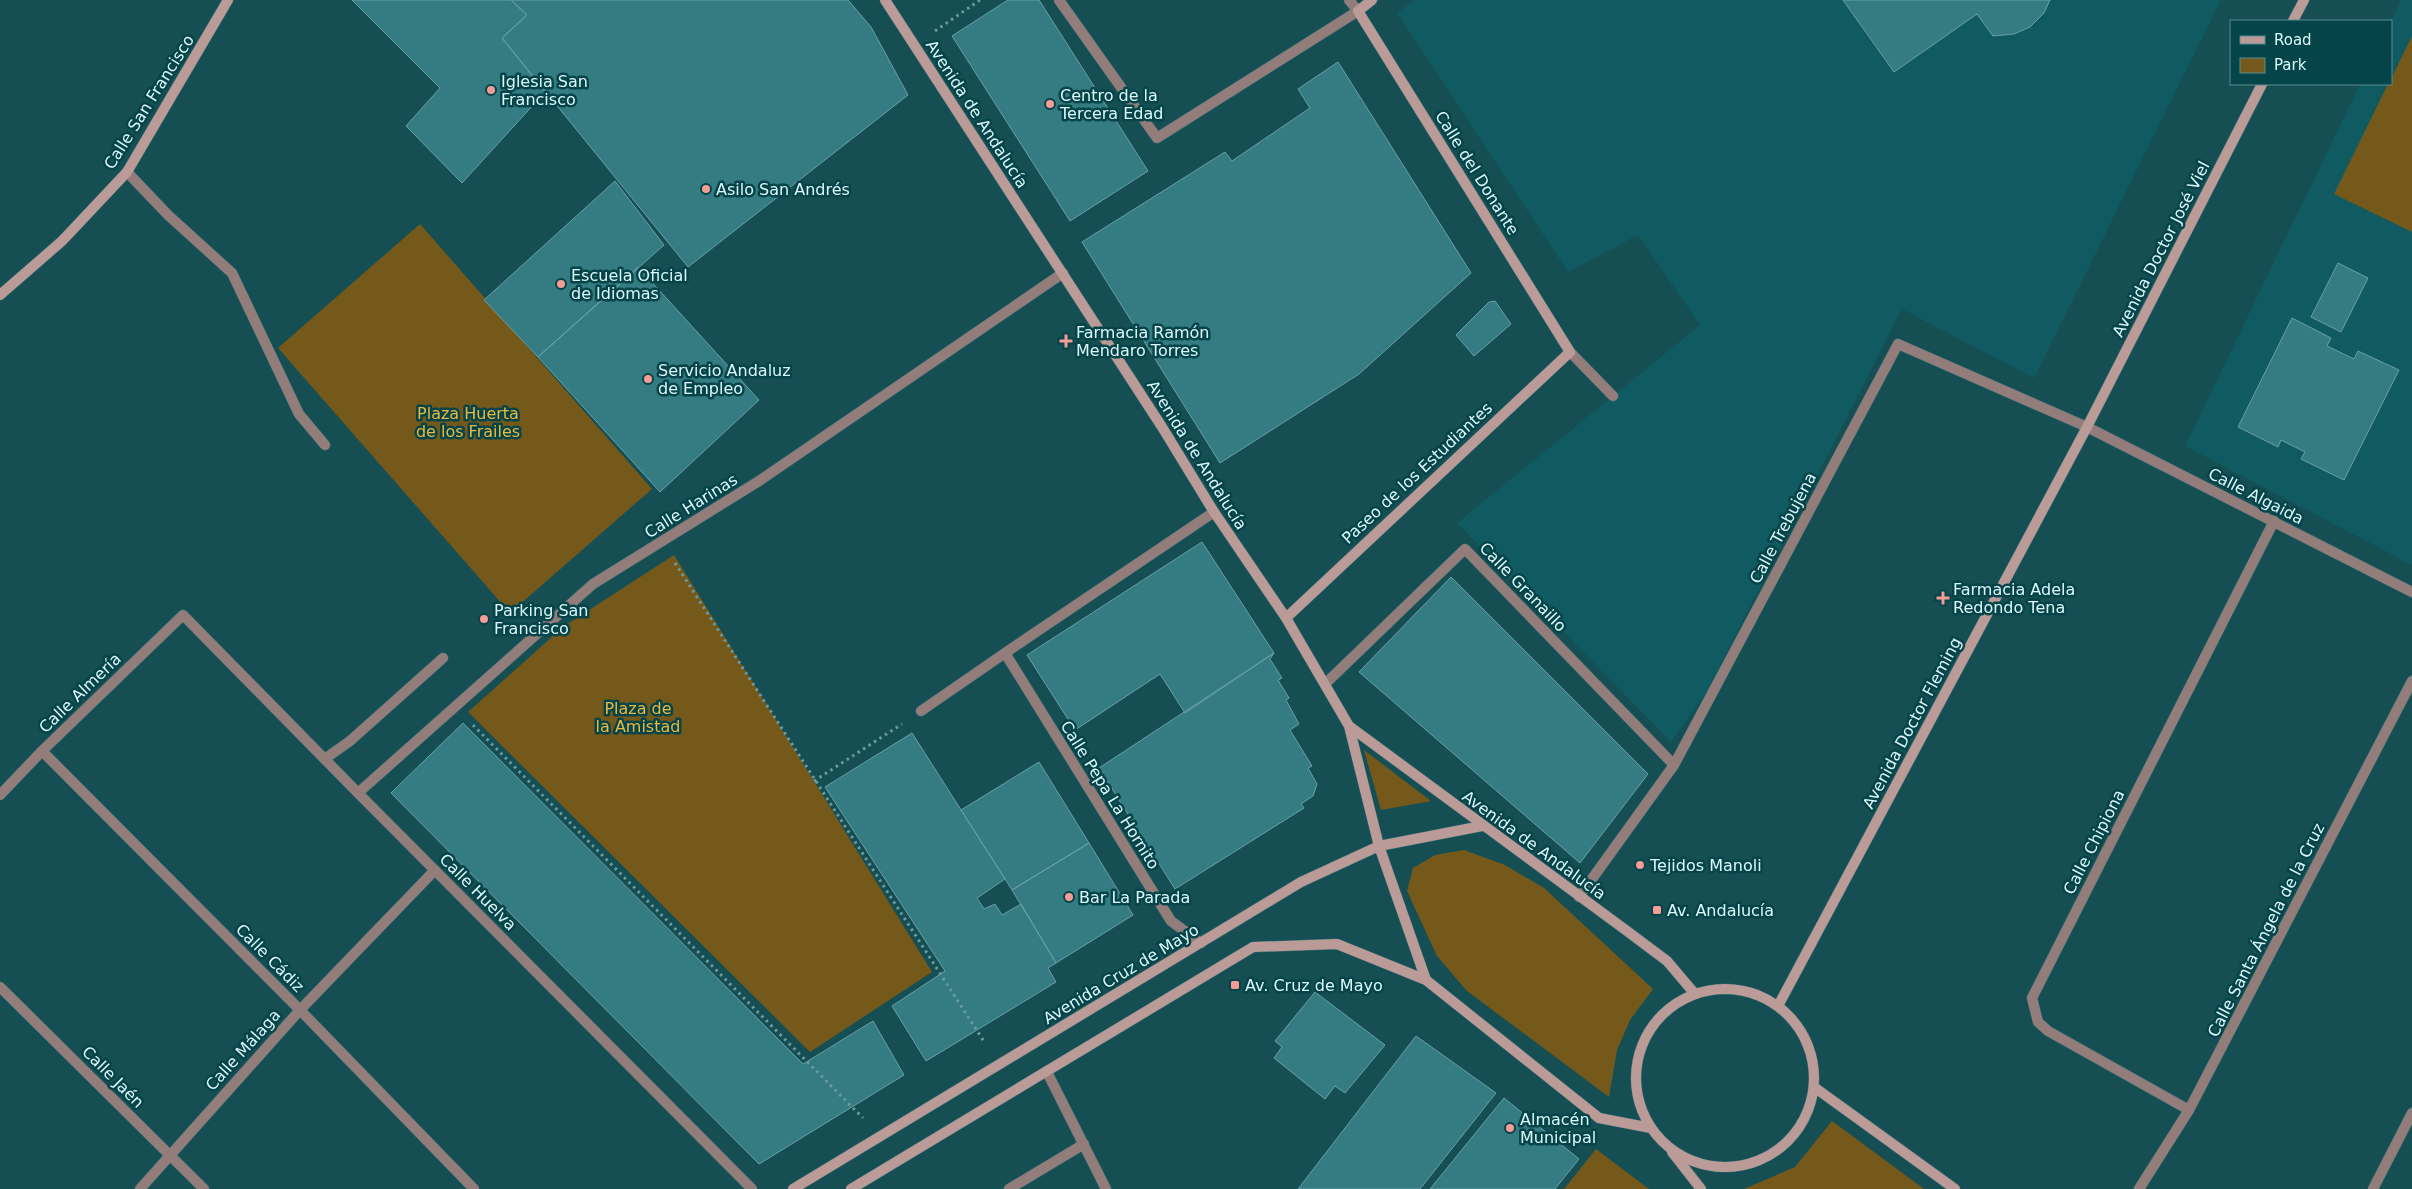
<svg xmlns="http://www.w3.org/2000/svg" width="2412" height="1189" font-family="'DejaVu Sans',sans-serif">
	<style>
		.built { fill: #105a61 }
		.green { fill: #75591b }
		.building { fill: #347b82; stroke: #6aa0a6 }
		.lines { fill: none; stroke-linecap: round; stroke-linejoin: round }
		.lane-casing { stroke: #396d72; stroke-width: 11 }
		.street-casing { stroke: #396d72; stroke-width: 11 }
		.secondary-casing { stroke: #396d72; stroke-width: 11 }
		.path { stroke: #6d9a9e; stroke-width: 3; stroke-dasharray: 2.5 4; stroke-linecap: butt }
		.lane { stroke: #927d7b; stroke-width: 10 }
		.street { stroke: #927d7b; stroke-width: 10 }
		.secondary { stroke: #bb9b98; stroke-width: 10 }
		.poi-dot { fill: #f59c96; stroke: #054449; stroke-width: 2 }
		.labels { text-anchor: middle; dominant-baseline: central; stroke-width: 5; stroke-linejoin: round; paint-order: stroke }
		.poi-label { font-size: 16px; fill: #dcf8fb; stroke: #054449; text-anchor: start }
		.street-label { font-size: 16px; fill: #dcf8fb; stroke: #054449 }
		.park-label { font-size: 16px; fill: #eeb83c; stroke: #054449 }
	</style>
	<rect width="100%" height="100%" fill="#154f54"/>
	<path class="built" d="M1414 0H2221L2034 378 1902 309 1706 693 1671 742 1457 523 1700 325 1638 235 1568 272 1397 13Z
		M2401 0H2412V565L2185 446 2360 84H2391V21Z"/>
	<path class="green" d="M2412 36V232L2334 194 2388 84H2391V79Z
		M420 224 652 489 510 613 278 348Z
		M674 555 932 972 810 1052 468 712 563 627Z
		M1364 750 1431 801 1381 810Z
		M1464 850 1505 865 1544 888 1653 989 1630 1020 1617 1050 1609 1097 1467 991 1437 956 1407 891 1413 868 1435 855Z
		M1832 1121 1924 1189H1744L1795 1167Z
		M1596 1149 1649 1189H1564Z"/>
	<path class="building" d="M352 0H511L527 15 502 38 545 92 462 183 406 126 440 88Z
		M511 0H848L871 27 908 95 688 267 502 38 527 15Z
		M1008 0H1039L1148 171 1070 221 952 36Z
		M1843 0H2050L2044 13 2030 27 2014 34 1993 36 1977 14 1894 72Z
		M1338 62 1471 273 1359 374 1220 463 1082 242 1225 152 1232 161 1310 108 1298 89Z
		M615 181 664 245 538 357 484 300Z
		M2338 263 2368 278 2341 332 2311 317Z
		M638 267 759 400 660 492 538 357Z
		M1495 301 1511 324 1474 356 1456 335 1489 302Z
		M2292 318 2331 338 2327 346 2354 359 2358 351 2399 370 2344 480 2301 459 2305 452 2281 440 2278 447 2238 427Z
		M1202 542 1274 653 1185 713 1160 674 1075 730 1027 655Z
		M1451 577 1648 774 1580 863 1359 672Z
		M1274 653 1270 659 1282 678 1278 680 1289 698 1286 700 1299 724 1290 730 1312 766 1308 768 1317 784 1313 796 1301 804 1304 808 1175 889 1099 768Z
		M463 723 803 1064 873 1021 904 1075 759 1164 391 793Z
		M912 733 1005 879 977 898 984 909 995 904 1002 915 1021 904 1056 963 1048 968 1056 982 926 1061 892 1006 945 971 825 787Z
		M1039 762 1089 843 1012 890 961 810Z
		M1089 843 1133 915 1056 963 1012 890Z
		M1315 992 1385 1045 1345 1093 1335 1086 1325 1099 1274 1058 1282 1047 1275 1041Z
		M1416 1036 1496 1093 1420 1189H1298Z
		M1504 1098 1579 1159 1555 1189H1430Z"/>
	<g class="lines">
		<g class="lane-casing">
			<path id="lane" d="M127 172 168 215 232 273 299 414 325 445
				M1570 352 1613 396
				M326 758 350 741 443 658
				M1047 1072 1106 1189
				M1009 1189 1084 1144"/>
		</g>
		<g class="street-casing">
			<path id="street" d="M1059 0 1157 138 1358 11 1349 0
				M1325 684 1465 549 1674 765
				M921 711 1005 653
				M42 751 300 1010 474 1189
				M358 793 593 584 759 481 1063 273
				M0 795 42 751 183 615 358 793 752 1189
				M1579 897 1674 765 1898 344 2087 427 2412 592
				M1201 943 1171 921 1005 653 1214 512
				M0 987 204 1189
				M2189 1110 2048 1031 2038 1022 2032 998 2274 521
				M140 1189 300 1010 435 870
				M2139 1189 2189 1110 2412 681
				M2373 1189 2412 1113"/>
		</g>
		<g class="secondary-casing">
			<path id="secondary" d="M885 0 1162 427 1214 512 1286 618 1349 726 1379 846 1426 980
				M2293 21 2304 0
				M0 295 62 241 127 172 228 0
				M1286 618 1570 352 1358 11 1372 0
				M1349 726 1627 931 1667 961 1695 994
				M1636 1078a89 89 0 1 1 178 0a89 89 0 1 1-178 0Z
				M1778 1006 2087 427 2262 84
				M1814 1087 1955 1189
				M1672 1152 1701 1189
				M793 1189 1301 882 1379 846 1482 826
				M851 1189 1253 947 1337 944 1426 980 1599 1118 1651 1128"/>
		</g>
		<path class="path" d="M935 31 980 0
			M675 563 985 1043
			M473 725 863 1118
			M814 781 902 724"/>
		<use href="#lane" class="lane"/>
		<use href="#street" class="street"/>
		<use href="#secondary" class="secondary"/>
	</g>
	<g class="poi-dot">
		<circle cx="491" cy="90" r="5"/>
		<circle cx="1050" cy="104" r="5"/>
		<circle cx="706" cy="189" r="5"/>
		<circle cx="561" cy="284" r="5"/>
		<path d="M1063.5 333.5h5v5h5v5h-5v5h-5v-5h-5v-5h5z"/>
		<circle cx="648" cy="379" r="5"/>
		<path d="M1940.5 590.5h5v5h5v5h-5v5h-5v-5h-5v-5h5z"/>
		<circle cx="484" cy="619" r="5"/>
		<circle cx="1640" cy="865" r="5"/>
		<circle cx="1069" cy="897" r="5"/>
		<rect x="1652" y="905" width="10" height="10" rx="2.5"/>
		<rect x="1230" y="980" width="10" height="10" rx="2.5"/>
		<circle cx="1510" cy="1128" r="5"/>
	</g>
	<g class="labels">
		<g class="poi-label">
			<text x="501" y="81">Iglesia San<tspan x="501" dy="18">Francisco</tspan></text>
			<text x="1060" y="95">Centro de la<tspan x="1060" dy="18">Tercera Edad</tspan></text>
			<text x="716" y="189">Asilo San Andrés</text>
			<text x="571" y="275">Escuela Oficial<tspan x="571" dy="18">de Idiomas</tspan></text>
			<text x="1076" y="332">Farmacia Ramón<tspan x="1076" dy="18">Mendaro Torres</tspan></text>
			<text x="658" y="370">Servicio Andaluz<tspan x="658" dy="18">de Empleo</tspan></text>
			<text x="1953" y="589">Farmacia Adela<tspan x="1953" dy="18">Redondo Tena</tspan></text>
			<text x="494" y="610">Parking San<tspan x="494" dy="18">Francisco</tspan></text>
			<text x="1650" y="865">Tejidos Manoli</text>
			<text x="1079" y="897">Bar La Parada</text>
			<text x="1667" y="910">Av. Andalucía</text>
			<text x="1245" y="985">Av. Cruz de Mayo</text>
			<text x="1520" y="1119">Almacén<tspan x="1520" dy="18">Municipal</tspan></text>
		</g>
		<g class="street-label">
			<text transform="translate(149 102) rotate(-58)">Calle San Francisco</text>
			<text transform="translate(977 114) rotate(57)">Avenida de Andalucía</text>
			<text transform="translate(1477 173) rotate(58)">Calle del Donante</text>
			<text transform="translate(2161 249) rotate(-63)">Avenida Doctor José Viel</text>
			<text transform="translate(1197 455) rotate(58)">Avenida de Andalucía</text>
			<text transform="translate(1417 473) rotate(-43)">Paseo de los Estudiantes</text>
			<text transform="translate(2256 496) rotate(27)">Calle Algaida</text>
			<text transform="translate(691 506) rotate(-32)">Calle Harinas</text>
			<text transform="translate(1783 528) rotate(-62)">Calle Trebujena</text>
			<text transform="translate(1523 587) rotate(46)">Calle Granaillo</text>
			<text transform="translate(80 693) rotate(-44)">Calle Almería</text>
			<text transform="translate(1912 723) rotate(-62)">Avenida Doctor Fleming</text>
			<text transform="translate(1110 795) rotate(58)">Calle Pepa La Hornito</text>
			<text transform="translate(2094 842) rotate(-63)">Calle Chipiona</text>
			<text transform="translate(1534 845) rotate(36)">Avenida de Andalucía</text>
			<text transform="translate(478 892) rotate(45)">Calle Huelva</text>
			<text transform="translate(2266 930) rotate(-63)">Calle Santa Ángela de la Cruz</text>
			<text transform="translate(270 958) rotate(45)">Calle Cádiz</text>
			<text transform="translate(1121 974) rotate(-31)">Avenida Cruz de Mayo</text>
			<text transform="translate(243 1050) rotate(-48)">Calle Málaga</text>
			<text transform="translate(113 1077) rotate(45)">Calle Jaén</text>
		</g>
		<g class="park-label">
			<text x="468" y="413">Plaza Huerta<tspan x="468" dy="18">de los Frailes</tspan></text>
			<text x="638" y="708">Plaza de<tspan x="638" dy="18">la Amistad</tspan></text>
		</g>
	</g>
	<rect x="2230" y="20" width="162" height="65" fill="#054449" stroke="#5b8c90"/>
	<rect x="2240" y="36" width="25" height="8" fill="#bb9b98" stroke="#5b8c90"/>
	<text x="2274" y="45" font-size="15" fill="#dcf8fb">Road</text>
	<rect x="2240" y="58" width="25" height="15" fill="#75591b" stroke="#5b8c90"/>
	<text x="2274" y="70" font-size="15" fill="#dcf8fb">Park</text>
</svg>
